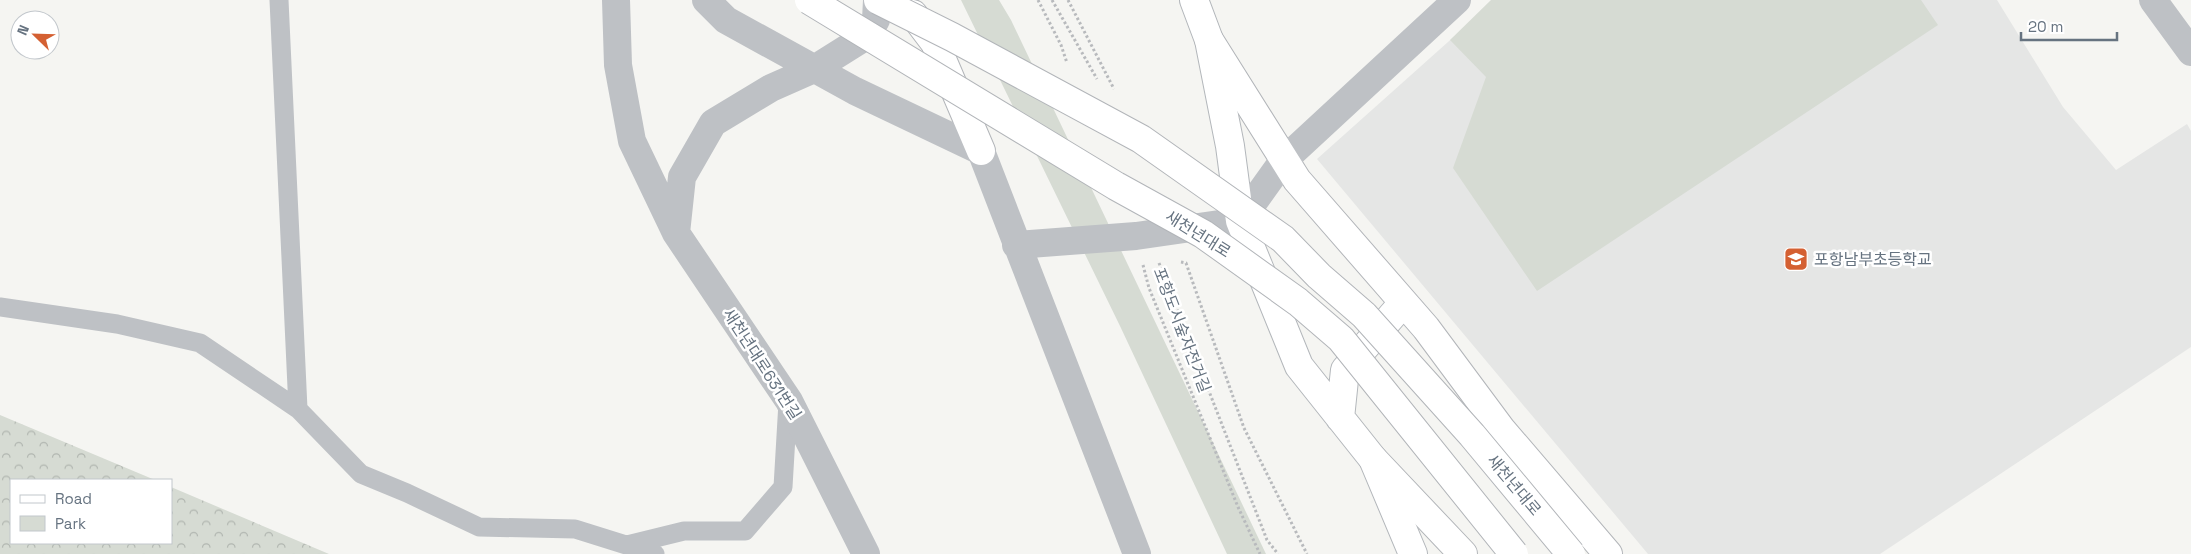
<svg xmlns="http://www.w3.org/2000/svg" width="2191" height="554" font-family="'Space Grotesk','Noto Sans KR',sans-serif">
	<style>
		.built { fill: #e5e6e5 }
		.forest { fill: url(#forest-crowns) }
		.park { fill: #d6dbd3 }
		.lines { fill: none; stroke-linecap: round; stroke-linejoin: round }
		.secondary-casing { stroke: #b3b7bb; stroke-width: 30 }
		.primary-casing { stroke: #b2b5b9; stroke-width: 30 }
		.path { stroke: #b8babd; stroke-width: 3; stroke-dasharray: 2.5 2.5; stroke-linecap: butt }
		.service { stroke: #bec1c5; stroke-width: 19 }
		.minor { stroke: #bec1c5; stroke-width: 28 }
		.secondary { stroke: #fff; stroke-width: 28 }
		.primary { stroke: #fff; stroke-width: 28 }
		.primary-bridge-casing { stroke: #b2b5b9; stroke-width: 30; stroke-linecap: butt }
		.primary-bridge { stroke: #fff; stroke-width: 28 }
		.labels { text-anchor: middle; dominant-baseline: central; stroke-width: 5; stroke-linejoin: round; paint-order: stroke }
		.street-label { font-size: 16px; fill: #667380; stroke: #fff }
		.poi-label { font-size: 16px; fill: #667380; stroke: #fff; text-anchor: start }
	</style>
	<defs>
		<pattern id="forest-crowns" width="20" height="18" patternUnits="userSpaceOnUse" patternTransform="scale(1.25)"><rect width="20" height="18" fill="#d6dbd3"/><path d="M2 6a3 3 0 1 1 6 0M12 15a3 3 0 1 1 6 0" fill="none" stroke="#b1b6b0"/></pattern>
	</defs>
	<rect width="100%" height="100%" fill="#f5f5f2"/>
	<path class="built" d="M1495 0H1997L2063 107 2116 170 2187 124 2191 131V347L1880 554H1648L1317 159Z"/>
	<path class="forest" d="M0 415 155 480H11V543H171V487L329 554H0Z"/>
	<path class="park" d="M961 0H999L1011 20 1266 554H1227L1120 326Z
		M1491 0H1921L1938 25 1537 291 1453 168 1486 77 1450 40Z"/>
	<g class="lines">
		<g class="secondary-casing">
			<path id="secondary" d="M1194 0 1209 40 1230 146 1240 221 1299 366 1373 459 1413 554
				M1340 418 1345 370 1403 303"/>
		</g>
		<g class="primary-casing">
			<path id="primary" d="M913 14 935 43 981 151
				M1209 40 1297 180 1426 328 1501 429 1608 554
				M1373 459 1463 554"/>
		</g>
		<path class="path" d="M1038 0 1061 45 1067 63
			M1052 0 1097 79
			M1068 0 1114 89
			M1181 262 1186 263 1244 428 1307 554
			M1159 263 1267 540 1278 554
			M1143 265 1149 288 1238 507 1260 554"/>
		<path class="service" d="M279 0 298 409
			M0 307 117 324 200 343 298 409 361 474 407 493 479 527 575 529 655 554
			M627 545 684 531H745L783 487 788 402"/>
		<path class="minor" d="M616 0 618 65 632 141 676 233 789 401 866 554
			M706 0 726 20 855 91 981 151 1137 554
			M2153 0 2191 52
			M676 233 682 177 713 123 771 88 814 69 865 37 876 20 877 0
			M1016 245 1136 236 1240 221 1283 161 1457 0"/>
		<use href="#secondary" class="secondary"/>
		<use href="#primary" class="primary"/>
		<g class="primary-bridge-casing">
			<path id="primary-bridge" d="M809 0 1116 186 1203 234 1298 302 1341 339 1514 554
				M878 0 952 37 1141 139 1283 239 1319 276 1364 315 1472 435 1571 554"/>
		</g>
		<use href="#primary-bridge" class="primary-bridge"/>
	</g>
	<defs>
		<g id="school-square" transform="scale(1.25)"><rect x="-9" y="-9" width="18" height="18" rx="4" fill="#d46032" stroke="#fff"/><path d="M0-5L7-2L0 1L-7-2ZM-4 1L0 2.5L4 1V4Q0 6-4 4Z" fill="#fff"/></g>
	</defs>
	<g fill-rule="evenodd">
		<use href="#school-square" x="1796" y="259"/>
	</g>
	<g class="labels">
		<g class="street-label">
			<text transform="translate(1198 234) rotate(32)">새천년대로</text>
			<text transform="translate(1182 330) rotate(69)">포항도시숲자전거길</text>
			<text transform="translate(762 364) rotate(57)">새천년대로631번길</text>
			<text transform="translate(1514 485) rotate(50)">새천년대로</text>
		</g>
		<g class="poi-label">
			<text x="1814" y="259">포항남부초등학교</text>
		</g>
	</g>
	<rect x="10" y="479" width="162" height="65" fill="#ffffff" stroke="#c2c7cc"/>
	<rect x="20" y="495" width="25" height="8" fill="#ffffff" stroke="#c2c7cc"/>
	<text x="55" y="504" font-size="15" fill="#667380">Road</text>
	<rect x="20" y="516" width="25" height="15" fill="#d6dbd3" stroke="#c2c7cc"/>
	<text x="55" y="529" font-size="15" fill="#667380">Park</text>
	<g transform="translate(35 35) rotate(293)"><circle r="24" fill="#ffffff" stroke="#c2c7cc"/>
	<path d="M0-4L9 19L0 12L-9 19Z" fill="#d46032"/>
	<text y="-8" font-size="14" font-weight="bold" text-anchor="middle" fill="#667380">N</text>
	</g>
	<path d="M2021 32v8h96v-8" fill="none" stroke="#667380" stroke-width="2.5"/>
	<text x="2028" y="32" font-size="15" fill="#667380" stroke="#ffffff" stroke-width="4" paint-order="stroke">20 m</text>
</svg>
